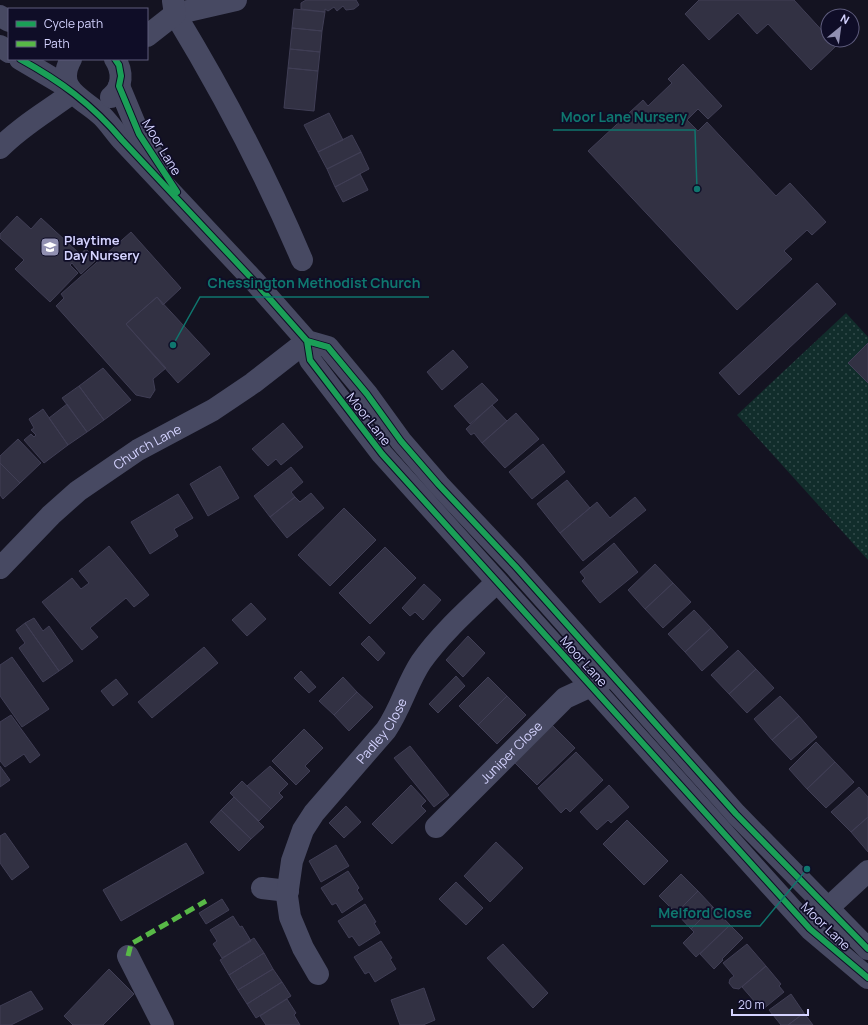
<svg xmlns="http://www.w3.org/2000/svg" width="868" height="1025" font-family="Manrope,sans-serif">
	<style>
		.park { fill: url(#park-dots) }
		.building { fill: #323143; stroke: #403e55 }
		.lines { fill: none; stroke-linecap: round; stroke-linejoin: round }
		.minor { stroke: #474962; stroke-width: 22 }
		.quiet { stroke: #58b947; stroke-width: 5; stroke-dasharray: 10 5; stroke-linecap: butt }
		.cycleway-casing { stroke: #0f0d27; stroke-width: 8 }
		.cycleway { stroke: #1a9f57; stroke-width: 6 }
		.labels { text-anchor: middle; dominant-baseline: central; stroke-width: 3.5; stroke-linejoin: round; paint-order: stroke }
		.street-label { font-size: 13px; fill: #d4d3ff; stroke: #0f0d27 }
		.poi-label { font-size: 13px; font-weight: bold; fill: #d4d3ff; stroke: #0f0d27; text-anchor: start }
		.leader { fill: none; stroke: #0f766e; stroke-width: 1.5 }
		.callout-dot { fill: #0f766e; stroke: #0f0d27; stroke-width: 1.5 }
		.callout-label { font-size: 14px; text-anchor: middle; font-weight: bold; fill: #0f766e; stroke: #0f0d27; stroke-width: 3.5; stroke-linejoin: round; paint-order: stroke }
	</style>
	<defs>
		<pattern id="park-dots" width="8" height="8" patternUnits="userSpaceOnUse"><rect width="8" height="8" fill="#112d2b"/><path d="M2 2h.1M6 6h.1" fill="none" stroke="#334b4b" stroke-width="1.8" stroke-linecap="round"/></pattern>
	</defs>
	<rect width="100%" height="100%" fill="#141321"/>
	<path class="park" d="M846 313 868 337V560L737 415Z"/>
	<path class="building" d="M306 0H356L359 5 354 9 346 10 343 6 337 11 334 7 328 11 325 9V12L301 9V3Z
		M699 0H794L828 37V40H831L836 46 811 70 768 24 757 34 738 13 709 40 685 14Z
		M294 9 325 12 322 31 292 28Z
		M292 28 322 31 320 52 290 49Z
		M290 49 320 52 318 71 288 68Z
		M683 64 722 106 708 119 698 109 687 120 698 131 707 122 776 196 790 183 826 222 812 235 807 230 784 251 792 259 737 310 588 151 643 100 648 106 672 83 668 79Z
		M288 68 318 71 314 111 284 108Z
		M329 113 343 140 318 152 304 125Z
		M352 135 361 152 327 169 318 152Z
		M361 152 369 169 335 187 327 169Z
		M360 174 368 190 343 202 335 187Z
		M17 216 31 229 41 218 80 254 86 249 96 260 81 274 72 263 70 265 78 273 50 302 15 269 24 260 0 238V234Z
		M131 232 181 288 163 305 157 297 126 324 166 368 153 379 155 390 150 398 136 395 56 306 64 298 61 294Z
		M817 283 836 304 739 395 719 373Z
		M157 297 210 354 178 383 126 324Z
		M868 343V383L848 363Z
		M453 350 468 367 442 390 427 372Z
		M103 368 131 400 104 420 79 386Z
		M482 383 498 400 470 424 454 406Z
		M79 386 104 420 87 432 62 398Z
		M67 404 87 432 68 445 49 418Z
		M492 405 507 421 482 443 474 433 471 435 466 429Z
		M43 409 68 445 44 463 24 440 31 434 34 437 36 435 31 430 34 428 29 419Z
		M516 413 539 439 505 468 482 443Z
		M283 423 303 447 281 465 276 459 268 466 252 449Z
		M18 439 41 463 20 483 0 463V456Z
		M543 444 565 472 532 499 509 472Z
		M0 463 20 483 3 499 0 495Z
		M220 466 239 498 208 516 190 484Z
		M291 467 303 482 291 492 295 497 270 517 254 496Z
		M567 480 590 508 560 533 537 504Z
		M311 493 324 508 287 538 270 517 295 497 300 502Z
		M178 494 193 518 174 529 178 536 150 554 131 522Z
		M635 497 646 510 583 561 560 533 597 502 610 518Z
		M344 508 376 540 330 586 298 555Z
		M614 543 638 572 600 603 582 581 585 578 580 572Z
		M109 546 149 595 134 607 126 598 90 628 98 637 82 650 42 602 72 578 81 589 89 583 79 571Z
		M385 547 416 578 370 624 339 593Z
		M655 564 673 583 645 609 628 590Z
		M673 583 691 602 663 628 645 609Z
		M424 584 441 600 423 620 415 612 410 616 402 608Z
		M251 603 266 619 247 636 232 620Z
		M694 610 711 628 685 652 668 634Z
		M34 618 43 631 49 626 73 661 59 671 25 623Z
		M25 623 59 671 43 682 19 648 25 643 16 630Z
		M711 628 728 647 702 671 685 652Z
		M369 636 385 653 378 661 361 644Z
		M468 636 485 653 463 677 446 660Z
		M204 647 218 663 152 718 138 702Z
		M738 650 756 669 729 694 711 675Z
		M12 657 49 709 22 727 0 696V665Z
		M756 669 774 688 747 713 729 694Z
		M301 671 316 687 309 693 294 678Z
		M456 676 465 686 438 713 429 704Z
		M343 677 357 692 334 715 319 701Z
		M488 677 507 696 478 725 459 706Z
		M116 679 128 694 113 706 101 691Z
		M357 692 373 707 349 731 334 715Z
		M507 696 526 715 497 744 478 725Z
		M780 696 799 716 772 740 754 719Z
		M11 715 40 755 30 763 24 754 5 767 0 761V722Z
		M799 716 817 737 791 760 772 740Z
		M550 723 575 748 537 785 512 760Z
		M304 729 323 748 305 766 310 771 296 785 272 761Z
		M816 742 835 762 807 789 789 769Z
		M410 746 449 795 434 807 394 758Z
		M576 752 603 780 570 812 566 808 561 813 538 788Z
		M835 762 854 782 826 808 807 789Z
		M0 766 10 780 0 787Z
		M270 766 288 784 279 793 283 797 271 809 247 786Z
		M242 781 271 809 259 821 230 793Z
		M411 785 426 801 421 806 426 811 392 844 372 824Z
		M609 785 629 807 611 823 608 820 597 830 580 812Z
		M859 787 868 797V817L851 832 831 812Z
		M234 797 264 827 251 839 221 810Z
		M346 806 361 822 344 838 329 823Z
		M221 810 251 839 239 851 210 822Z
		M868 817V852L851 832Z
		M627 820 668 861 644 885 603 844Z
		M5 833 29 867 12 880 0 863V836Z
		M496 842 523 868 490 902 464 876Z
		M186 843 204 873 121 921 103 890Z
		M336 845 349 866 321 882 309 861Z
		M348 871 359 888 357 890 363 899 342 913 336 903 332 905 321 888Z
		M681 874 698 891 676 913 659 896Z
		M456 882 483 908 466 925 439 899Z
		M698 891 713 907 691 929 676 913Z
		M222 899 229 910 206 924 199 913Z
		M365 904 376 922 374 923 380 933 359 946 352 936 349 938 338 921Z
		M713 907 730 925 696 957 683 943 694 932 691 929Z
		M233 916 240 927 242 926 251 941 222 958 213 944 217 941 210 930Z
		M730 925 743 938 722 959 723 960 714 969 700 954Z
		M254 938 264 953 229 975 220 960Z
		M381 941 392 958 390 959 396 969 375 982 369 972 365 974 354 957Z
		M503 944 548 993 533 1008 487 958Z
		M747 944 766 966 739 989 733 988 729 983 730 979 734 976 723 963Z
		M264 953 273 969 238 990 229 975Z
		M766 966 781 984 779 986 784 992 762 1010 742 987Z
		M109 969 134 994 103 1025H73L64 1016Z
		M273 969 282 982 247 1004 238 990Z
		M282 982 291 996 256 1018 247 1004Z
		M424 988 435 1020 423 1025H400L391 1000Z
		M31 991 43 1009 11 1025H0V1006Z
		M791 994 804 1013 788 1025H781L769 1010Z
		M287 999 296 1013 294 1015 300 1025H266L260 1016Z
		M804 1013 813 1025H788Z"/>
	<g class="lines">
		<g class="minor">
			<path d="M236 0 175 14C223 93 266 175 302 260"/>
			<path d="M0 16 9 21"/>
			<path d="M147 36 175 14 173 1"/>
			<path d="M0 46 9 52"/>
			<path d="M20 59 69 88"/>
			<path d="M71 59C54 90 83 98 102 116 109 123 115 132 122 140L255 282 307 341 328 347 367 394 401 441 439 485 515 566 736 814 868 949"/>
			<path d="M119 86 139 134 159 164"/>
			<path d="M111 97C123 88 123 71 115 59"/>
			<path d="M0 148C21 126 48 111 72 93"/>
			<path d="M307 341 310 360 382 454 810 929 868 978"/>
			<path id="s1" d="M0 568 51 515 78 491 138 450 213 410 253 383 307 341"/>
			<path id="s2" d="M436 827 565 698 604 680"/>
			<path d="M262 888 288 891"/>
			<path d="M828 908 868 871"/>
			<path d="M128 956 163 1025"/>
			<path id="s3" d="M318 974 303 948 290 917 287 896 292 861 303 830 314 813 386 730C401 708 407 683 421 662 441 633 472 606 497 582"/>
		</g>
		<path class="quiet" d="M128 956 131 944 206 901"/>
		<g class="cycleway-casing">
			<path id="cycleway" d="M20 59C60 81 92 104 122 140L255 282 307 341 328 347 367 394 401 441 439 485 515 566 736 814 868 949
				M115 59 119 65 121 76 119 86 139 134 177 192
				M307 341 310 360 382 454 810 929 868 978"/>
		</g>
		<use href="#cycleway" class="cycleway"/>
	</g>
	<defs>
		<g id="school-square" transform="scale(1)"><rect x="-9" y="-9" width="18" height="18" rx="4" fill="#9190b1" stroke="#0f0d27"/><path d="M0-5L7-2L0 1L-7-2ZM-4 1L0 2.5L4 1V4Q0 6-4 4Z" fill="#fff"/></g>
	</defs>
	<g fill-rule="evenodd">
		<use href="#school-square" x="50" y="247"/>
	</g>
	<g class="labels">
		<g class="street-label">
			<text transform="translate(162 147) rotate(59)">Moor Lane</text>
			<text transform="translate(369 419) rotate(52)">Moor Lane</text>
			<text stroke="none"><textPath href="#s1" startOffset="192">Church Lane</textPath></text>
			<text transform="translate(584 661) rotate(48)">Moor Lane</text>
			<text stroke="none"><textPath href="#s3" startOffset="280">Padley Close</textPath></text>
			<text stroke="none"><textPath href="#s2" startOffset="106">Juniper Close</textPath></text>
			<text transform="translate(826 926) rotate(44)">Moor Lane</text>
		</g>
		<g class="poi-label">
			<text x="64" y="240">Playtime<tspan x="64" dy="15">Day Nursery</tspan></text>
		</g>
	</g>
	<path class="leader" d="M697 189L695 130H553M173 345L200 297H429M807 869L760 926H651"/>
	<g class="callout-dot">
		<circle cx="697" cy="189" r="4"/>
		<circle cx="173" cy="345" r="4"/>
		<circle cx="807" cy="869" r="4"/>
	</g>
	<g class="callout-label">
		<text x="624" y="122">Moor Lane Nursery</text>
		<text x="314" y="288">Chessington Methodist Church</text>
		<text x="705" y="918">Melford Close</text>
	</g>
	<rect x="8" y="8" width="140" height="52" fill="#0f0d27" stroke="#5e5c7d"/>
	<rect x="16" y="21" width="20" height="6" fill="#1a9f57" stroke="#5e5c7d"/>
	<text x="44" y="28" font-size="12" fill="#d4d3ff">Cycle path</text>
	<rect x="16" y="41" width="20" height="6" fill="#58b947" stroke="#5e5c7d"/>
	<text x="44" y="48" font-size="12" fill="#d4d3ff">Path</text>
	<g transform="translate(840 28) rotate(29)"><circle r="19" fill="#0f0d27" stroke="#5e5c7d"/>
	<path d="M0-3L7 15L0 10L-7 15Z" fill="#9190b1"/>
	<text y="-6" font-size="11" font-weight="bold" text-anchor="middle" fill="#d4d3ff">N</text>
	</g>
	<path d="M732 1009v6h76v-6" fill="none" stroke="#d4d3ff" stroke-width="2"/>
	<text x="738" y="1009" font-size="12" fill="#d4d3ff" stroke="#0f0d27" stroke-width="3" paint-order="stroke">20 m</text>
</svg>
